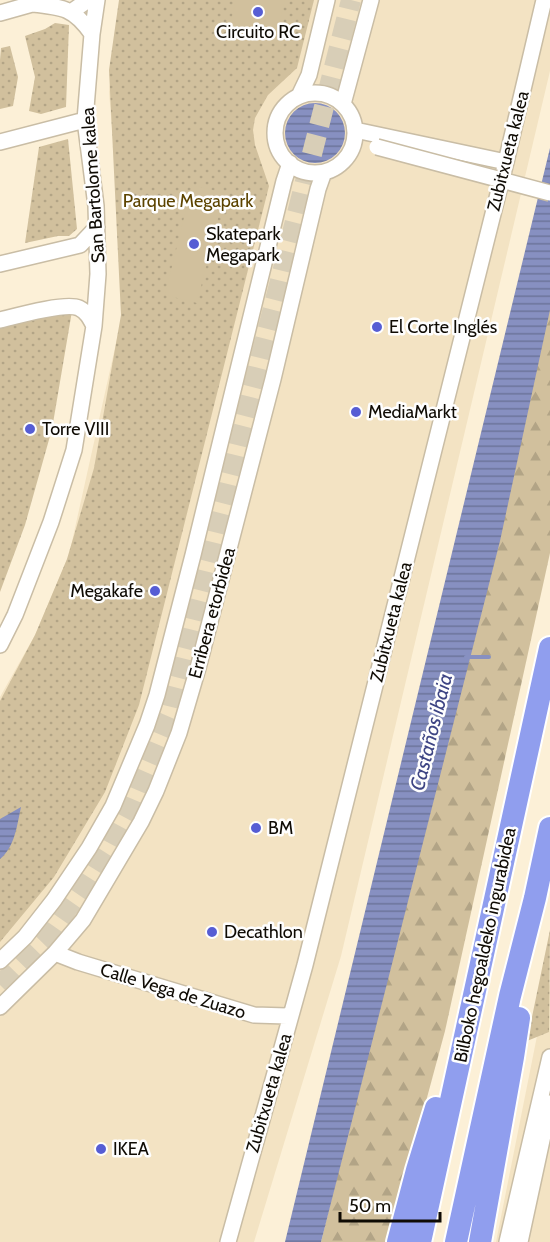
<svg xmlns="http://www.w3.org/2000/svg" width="550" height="1242" font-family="Cabin,sans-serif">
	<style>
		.built { fill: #f3e3c3 }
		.grass { fill: url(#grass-dots) }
		.forest { fill: url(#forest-firs) }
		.garden { fill: #d1c09d }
		.water { fill: url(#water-rules) }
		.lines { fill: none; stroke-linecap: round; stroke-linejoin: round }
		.stream { stroke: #8790c1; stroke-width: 4 }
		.major-tunnel { stroke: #d8ceb7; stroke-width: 20; stroke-dasharray: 20 10; stroke-linecap: butt }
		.minor-casing { stroke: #c9bda5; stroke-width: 18 }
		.highway-casing { stroke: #fff; stroke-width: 26 }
		.minor { stroke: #fff; stroke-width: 15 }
		.highway { stroke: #909eee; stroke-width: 22 }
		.minor-bridge-casing { stroke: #c9bda5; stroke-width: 18; stroke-linecap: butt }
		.minor-bridge { stroke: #fff; stroke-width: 15 }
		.poi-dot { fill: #565dd4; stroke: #fefefe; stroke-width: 2 }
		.labels { text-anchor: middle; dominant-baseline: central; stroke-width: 5; stroke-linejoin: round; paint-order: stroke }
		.poi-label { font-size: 18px; fill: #0f0b04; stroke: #fefefe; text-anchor: start }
		.street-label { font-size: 18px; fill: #0f0b04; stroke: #fefefe }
		.park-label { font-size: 18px; fill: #5c4300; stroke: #fefefe }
		.water-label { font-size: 20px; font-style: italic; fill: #3e4584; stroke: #fefefe }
	</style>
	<defs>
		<pattern id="grass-dots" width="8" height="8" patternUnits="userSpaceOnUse" patternTransform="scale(1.5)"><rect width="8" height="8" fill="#d1c09d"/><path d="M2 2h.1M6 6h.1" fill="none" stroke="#b2a486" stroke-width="1.8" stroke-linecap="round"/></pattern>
		<pattern id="forest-firs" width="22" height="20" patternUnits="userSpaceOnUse" patternTransform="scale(1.5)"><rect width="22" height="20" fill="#d1c09d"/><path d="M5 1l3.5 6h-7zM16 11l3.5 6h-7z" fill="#b2a486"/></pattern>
		<pattern id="water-rules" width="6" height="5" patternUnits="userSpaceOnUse" patternTransform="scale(1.5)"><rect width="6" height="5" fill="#8790c1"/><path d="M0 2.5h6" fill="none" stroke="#6d749b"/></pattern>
	</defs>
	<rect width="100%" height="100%" fill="#fcf0d7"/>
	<path class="built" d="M121 0H550V71L341 956 254 1242H0V697L35 635 69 555 126 298 109 92Z
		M550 982V1242H496L537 1036Z"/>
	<path class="grass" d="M119 0H314L297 68 268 95 255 118 253 130 255 145 269 186 139 705 105 792 54 877 0 942V701L35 635 67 559 94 468 121 315 109 70Z
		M55 23 69 25 66 107 41 114 29 111 35 77 25 36 45 29Z
		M10 46 18 77 13 106 0 109V60L1 48Z
		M68 139 77 229 69 236H58L25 243 39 147Z
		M72 311 52 429 25 525 0 592V325Z
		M550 930 549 1032 527 1041Z"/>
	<path class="forest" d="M550 305V553L445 1031 388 1242H321Z"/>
	<path class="garden" d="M236 0H285L276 36 230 25Z
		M192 185 224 193 197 303 165 295Z"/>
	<path class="water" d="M285 133a30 30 0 1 1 60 0a30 30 0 1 1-60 0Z
		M550 148V310L500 541 321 1242H285Z
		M21 807C17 825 15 847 0 859V819Z"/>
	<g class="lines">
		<path class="stream" d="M466 657H489"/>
		<path class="major-tunnel" d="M0 985 50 934 84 885 108 847 133 800 171 711 351 0"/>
		<g class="minor-casing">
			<path id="minor" d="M29 0 32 4C63 7 74 8 92 34
				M71 12 88 0
				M0 13 32 4
				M275 133a40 40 0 1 1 80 0a40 40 0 1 1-80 0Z
				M299 96 309 75 327 0
				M343 104 371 0
				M355 130 506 162
				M0 142 85 120
				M0 264 80 245 97 227
				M0 320C16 316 66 302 79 308 87 312 90 318 94 326
				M0 645 15 615 51 522 74 450 94 326 98 274 96 206 85 120 92 34 97 0
				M55 953 78 962 254 1015 287 1016 292 1012
				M0 961 25 937 54 900 89 848 113 806 147 725 157 695 193 555 284 181 290 163
				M0 1007 55 953 83 920 141 822 156 791 179 733 198 668 273 379 318 189 324 172
				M228 1242 305 965 506 162 544 0
				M507 1242 550 1057
				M520 1242 550 1103"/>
		</g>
		<g class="highway-casing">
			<path id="highway" d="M398 1242 417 1170 436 1108
				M420 1242 550 648
				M456 1242 510 996 535 898 550 828
				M480 1242 513 1057 519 1018"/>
		</g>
		<use href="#minor" class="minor"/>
		<use href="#highway" class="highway"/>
		<g class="minor-bridge-casing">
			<path id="minor-bridge" d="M377 147 550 193"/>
		</g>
		<use href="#minor-bridge" class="minor-bridge"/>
	</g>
	<g class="poi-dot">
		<circle cx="258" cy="12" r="6"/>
		<circle cx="194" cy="244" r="6"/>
		<circle cx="377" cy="327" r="6"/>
		<circle cx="356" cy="412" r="6"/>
		<circle cx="30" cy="429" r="6"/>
		<circle cx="155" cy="591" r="6"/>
		<circle cx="256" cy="828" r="6"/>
		<circle cx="212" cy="932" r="6"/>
		<circle cx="101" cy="1149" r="6"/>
	</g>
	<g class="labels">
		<g class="poi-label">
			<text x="258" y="32" text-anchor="middle">Circuito RC</text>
			<text x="206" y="234">Skatepark<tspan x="206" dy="21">Megapark</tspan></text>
			<text x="389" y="327">El Corte Inglés</text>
			<text x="368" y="412">MediaMarkt</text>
			<text x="42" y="429">Torre VIII</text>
			<text x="143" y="591" text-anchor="end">Megakafe</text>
			<text x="268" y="828">BM</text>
			<text x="224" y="932">Decathlon</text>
			<text x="113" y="1149">IKEA</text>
		</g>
		<g class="street-label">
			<text transform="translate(508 151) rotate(-76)">Zubitxueta kalea</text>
			<text transform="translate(93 185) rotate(-94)">San Bartolome kalea</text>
			<text transform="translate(212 613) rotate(-75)">Erribera etorbidea</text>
			<text transform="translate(391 622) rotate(-76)">Zubitxueta kalea</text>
			<text transform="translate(485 945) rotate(-78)">Bilboko hegoaldeko ingurabidea</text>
			<text transform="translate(173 991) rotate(17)">Calle Vega de Zuazo</text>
			<text transform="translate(269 1093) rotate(-74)">Zubitxueta kalea</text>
		</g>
		<g class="park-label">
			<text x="188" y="201">Parque Megapark</text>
		</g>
		<g class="water-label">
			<text transform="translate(431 732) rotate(-76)">Castaños ibaia</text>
		</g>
	</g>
	<path d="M340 1212v9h100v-9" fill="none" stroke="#0f0b04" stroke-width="3"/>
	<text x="349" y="1212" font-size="18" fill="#0f0b04" stroke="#fefefe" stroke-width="4.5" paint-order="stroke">50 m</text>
</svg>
